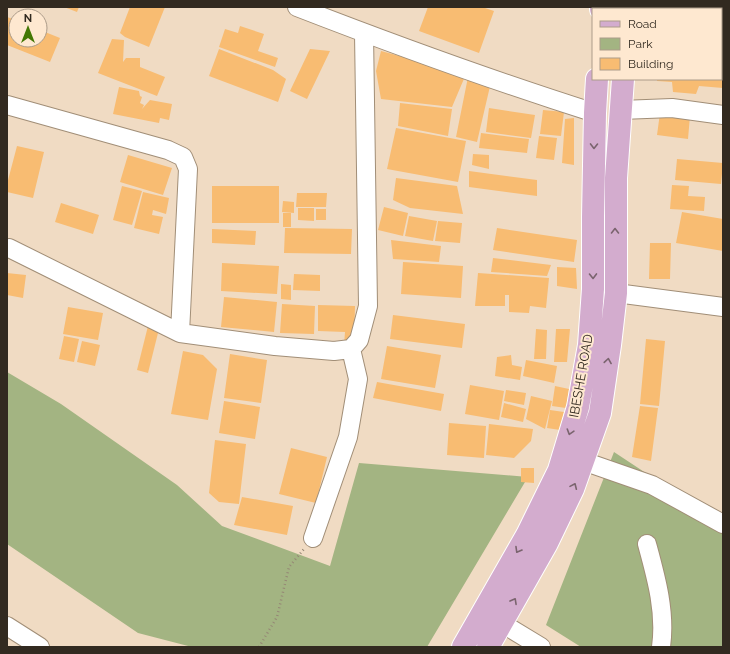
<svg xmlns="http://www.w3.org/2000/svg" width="730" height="654" font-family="Raleway,sans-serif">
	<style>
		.green { fill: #a3b482 }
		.building { fill: #f8bc72 }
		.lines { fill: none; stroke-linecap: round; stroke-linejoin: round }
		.minor-casing { stroke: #a18e77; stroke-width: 20 }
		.major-casing { stroke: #fff; stroke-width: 24 }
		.path { stroke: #958775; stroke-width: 2.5; stroke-dasharray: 1 3; stroke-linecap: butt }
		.minor { stroke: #fff; stroke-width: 18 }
		.major { stroke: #d3acce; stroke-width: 22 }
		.oneway { stroke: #7a646e }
		.labels { text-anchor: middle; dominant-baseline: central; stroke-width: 4; stroke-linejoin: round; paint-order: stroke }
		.street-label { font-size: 13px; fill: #322a20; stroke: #fee8d0 }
	</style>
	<rect width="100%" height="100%" fill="#f0dbc3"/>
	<path class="green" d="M7 372 61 404 177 485 222 526 330 566 359 463 528 477 427 647H192L138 633 7 544Z
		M614 452 723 524V647H581L546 625Z"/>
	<path class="building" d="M64 7H79L77 12Z
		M130 7H165L149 47 125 37 120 33Z
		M428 7H482L494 11 479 53 419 31Z
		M671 7H723V38H721V9H670Z
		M7 17 16 20V40H40V30L60 38 50 62 7 45Z
		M240 26 264 34 258 51 278 58 275 67 219 47 225 29 238 33Z
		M112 39 124 40 123 62 126 58H140V67L165 77 157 96 98 73Z
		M721 45H723V88L699 86 696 94 673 92 672 82 657 81V79H721Z
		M219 49 273 70 286 79 278 102 209 76Z
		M310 49 330 51 307 99 290 91Z
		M381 51 466 74 452 107 381 99 376 71Z
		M468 77 491 82 477 142 456 137Z
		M119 87 139 91 140 96 142 97 140 103 144 105 142 109 150 100 172 104 169 120 160 118 159 123 113 114Z
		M400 103 452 109 448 136 398 126Z
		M489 108 535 115 531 138 486 132Z
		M543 110 564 112 561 136 540 134Z
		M660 113 690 116 688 139 657 135Z
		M574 118V165L562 163 565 119Z
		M396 128 466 141 458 182 387 169Z
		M481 133 529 139 527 153 479 148Z
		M539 136 557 138 554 160 536 158Z
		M17 146 44 152 33 198 7 192V184Z
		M473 154 489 155V169L472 165Z
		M128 155 172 168 163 195 120 182Z
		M677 159 723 163 721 184 675 180Z
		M469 171 537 180V196L469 187Z
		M396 178 457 186 463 214 410 208 393 200Z
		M672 185 689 186 688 196 705 197 704 211 670 209Z
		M122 186 142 191 132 225 113 220Z
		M212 186H279V223H212Z
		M143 192 169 198 166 214 153 210 152 215 163 217 159 234 134 228Z
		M297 193H327L326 207H296Z
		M283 201 294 202V213L282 212Z
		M61 203 99 215 93 234 55 222Z
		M384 207 408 213 403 236 378 230Z
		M298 208H314V221L298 220Z
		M316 209H326V220H316Z
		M682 212 723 219V251L676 243Z
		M283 213H291V227H283Z
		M409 216 437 221 433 241 405 236Z
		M438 221 462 223 460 243 435 241Z
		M285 228 352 229 351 254 284 253Z
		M497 228 577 240 574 262 493 250Z
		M212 229 256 231 255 245 212 243Z
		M391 240 441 246 439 262 393 259Z
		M650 243H671L670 279H649Z
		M493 258 551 265 547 276 491 272Z
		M403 262 463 266 461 298 401 294Z
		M222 263 279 266 277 294 221 291Z
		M557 267 576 268 577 289 557 286Z
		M7 273 26 275 23 298 7 295Z
		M478 273 549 278 546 308 530 306 529 313 509 312V295H505V306H475Z
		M294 274 320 275V291L293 290Z
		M281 284 291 285V300L281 299Z
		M224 297 277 302 274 332 221 327Z
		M282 304 315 306 314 334 280 333Z
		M318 305 355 306 354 345H344L345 332 318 331Z
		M68 307 103 313 98 340 63 334Z
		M393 315 465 324 462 348 390 339Z
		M148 326 159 329 148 373 137 370Z
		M536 329 547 330 546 359H534Z
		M556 329H570L567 362H554Z
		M64 336 79 339 74 362 59 359Z
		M646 339 665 341 659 406 640 404Z
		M82 341 100 345 95 366 77 362Z
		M387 346 441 355 435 388 381 379Z
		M183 351 203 355 217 369 208 420 171 414Z
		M230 354 267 360 261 403 224 398Z
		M511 355 512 365 522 367 520 380 495 376 497 357Z
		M526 360 557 366 554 383 523 376Z
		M377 382 444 394 441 411 373 398Z
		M470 385 504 391 499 420 465 414Z
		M555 386 569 389 566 408 552 406Z
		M506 390 526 393 524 405 504 401Z
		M531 396 552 401 545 429 526 419Z
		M224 401 260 407 255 439 219 433Z
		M504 403 526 409 523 422 501 417Z
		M640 406 658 408 651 461 632 457Z
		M550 410 564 412 560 430 547 428Z
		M449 423 486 426 484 458 447 455Z
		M489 424 533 429 531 441 514 458 486 455Z
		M215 440 246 444 239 504 219 502 209 493Z
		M291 448 327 457 316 503 279 494Z
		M521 468H534V483L521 482Z
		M242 497 293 506 287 535 234 525Z"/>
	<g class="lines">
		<g class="minor-casing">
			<path id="minor" d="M297 7C395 45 494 81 595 113
				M7 105 168 150 183 157 188 169 180 333
				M621 110 672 108 723 115
				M9 248 180 333 275 346 334 351 351 349 359 340 368 306 364 33
				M616 293 723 307
				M583 461 652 485 723 524
				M313 538 348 437 358 379 351 349
				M647 544C656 577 666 612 661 647
				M490 616 541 647
				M7 626 40 647"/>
		</g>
		<g class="major-casing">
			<path id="major" d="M601 9V7
				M628 9V7
				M463 647 527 535 559 470 578 407 589 345 593 289V217L595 113 597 79
				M488 647 547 543 573 489 600 413 610 345 616 293V178L623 79"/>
		</g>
		<path class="path" d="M259 647 277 617 289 567 304 549"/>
		<use href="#minor" class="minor"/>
		<use href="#major" class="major"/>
	</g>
	<defs><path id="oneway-chevron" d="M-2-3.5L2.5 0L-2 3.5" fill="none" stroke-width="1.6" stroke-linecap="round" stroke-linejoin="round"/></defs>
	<g class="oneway">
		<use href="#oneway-chevron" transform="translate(594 146) rotate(91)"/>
		<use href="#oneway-chevron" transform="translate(615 231) rotate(-90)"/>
		<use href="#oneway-chevron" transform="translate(593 276) rotate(89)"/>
		<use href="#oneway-chevron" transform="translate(608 361) rotate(-81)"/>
		<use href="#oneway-chevron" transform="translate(570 432) rotate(107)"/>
		<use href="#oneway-chevron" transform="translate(574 486) rotate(-66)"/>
		<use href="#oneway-chevron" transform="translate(518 550) rotate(120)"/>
		<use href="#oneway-chevron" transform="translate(514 601) rotate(-61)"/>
	</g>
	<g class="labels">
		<g class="street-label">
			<text transform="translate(581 376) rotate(-80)">IBESHE ROAD</text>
		</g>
	</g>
	<rect width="730" height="654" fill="none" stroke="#322a20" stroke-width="16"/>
	<rect x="592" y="8" width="130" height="72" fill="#fee8d0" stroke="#ac9c8a"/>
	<rect x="600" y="21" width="20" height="6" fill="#d3acce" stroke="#ac9c8a"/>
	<text x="628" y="28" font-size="12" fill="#322a20">Road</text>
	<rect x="600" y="38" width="20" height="12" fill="#a3b482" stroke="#ac9c8a"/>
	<text x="628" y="48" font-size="12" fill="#322a20">Park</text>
	<rect x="600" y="58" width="20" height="12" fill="#f8bc72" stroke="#ac9c8a"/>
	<text x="628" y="68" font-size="12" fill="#322a20">Building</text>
	<g transform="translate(28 28)"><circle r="19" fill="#fee8d0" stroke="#ac9c8a"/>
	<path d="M0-3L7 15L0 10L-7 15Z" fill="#437703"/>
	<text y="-6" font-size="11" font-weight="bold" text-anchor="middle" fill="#322a20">N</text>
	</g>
</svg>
